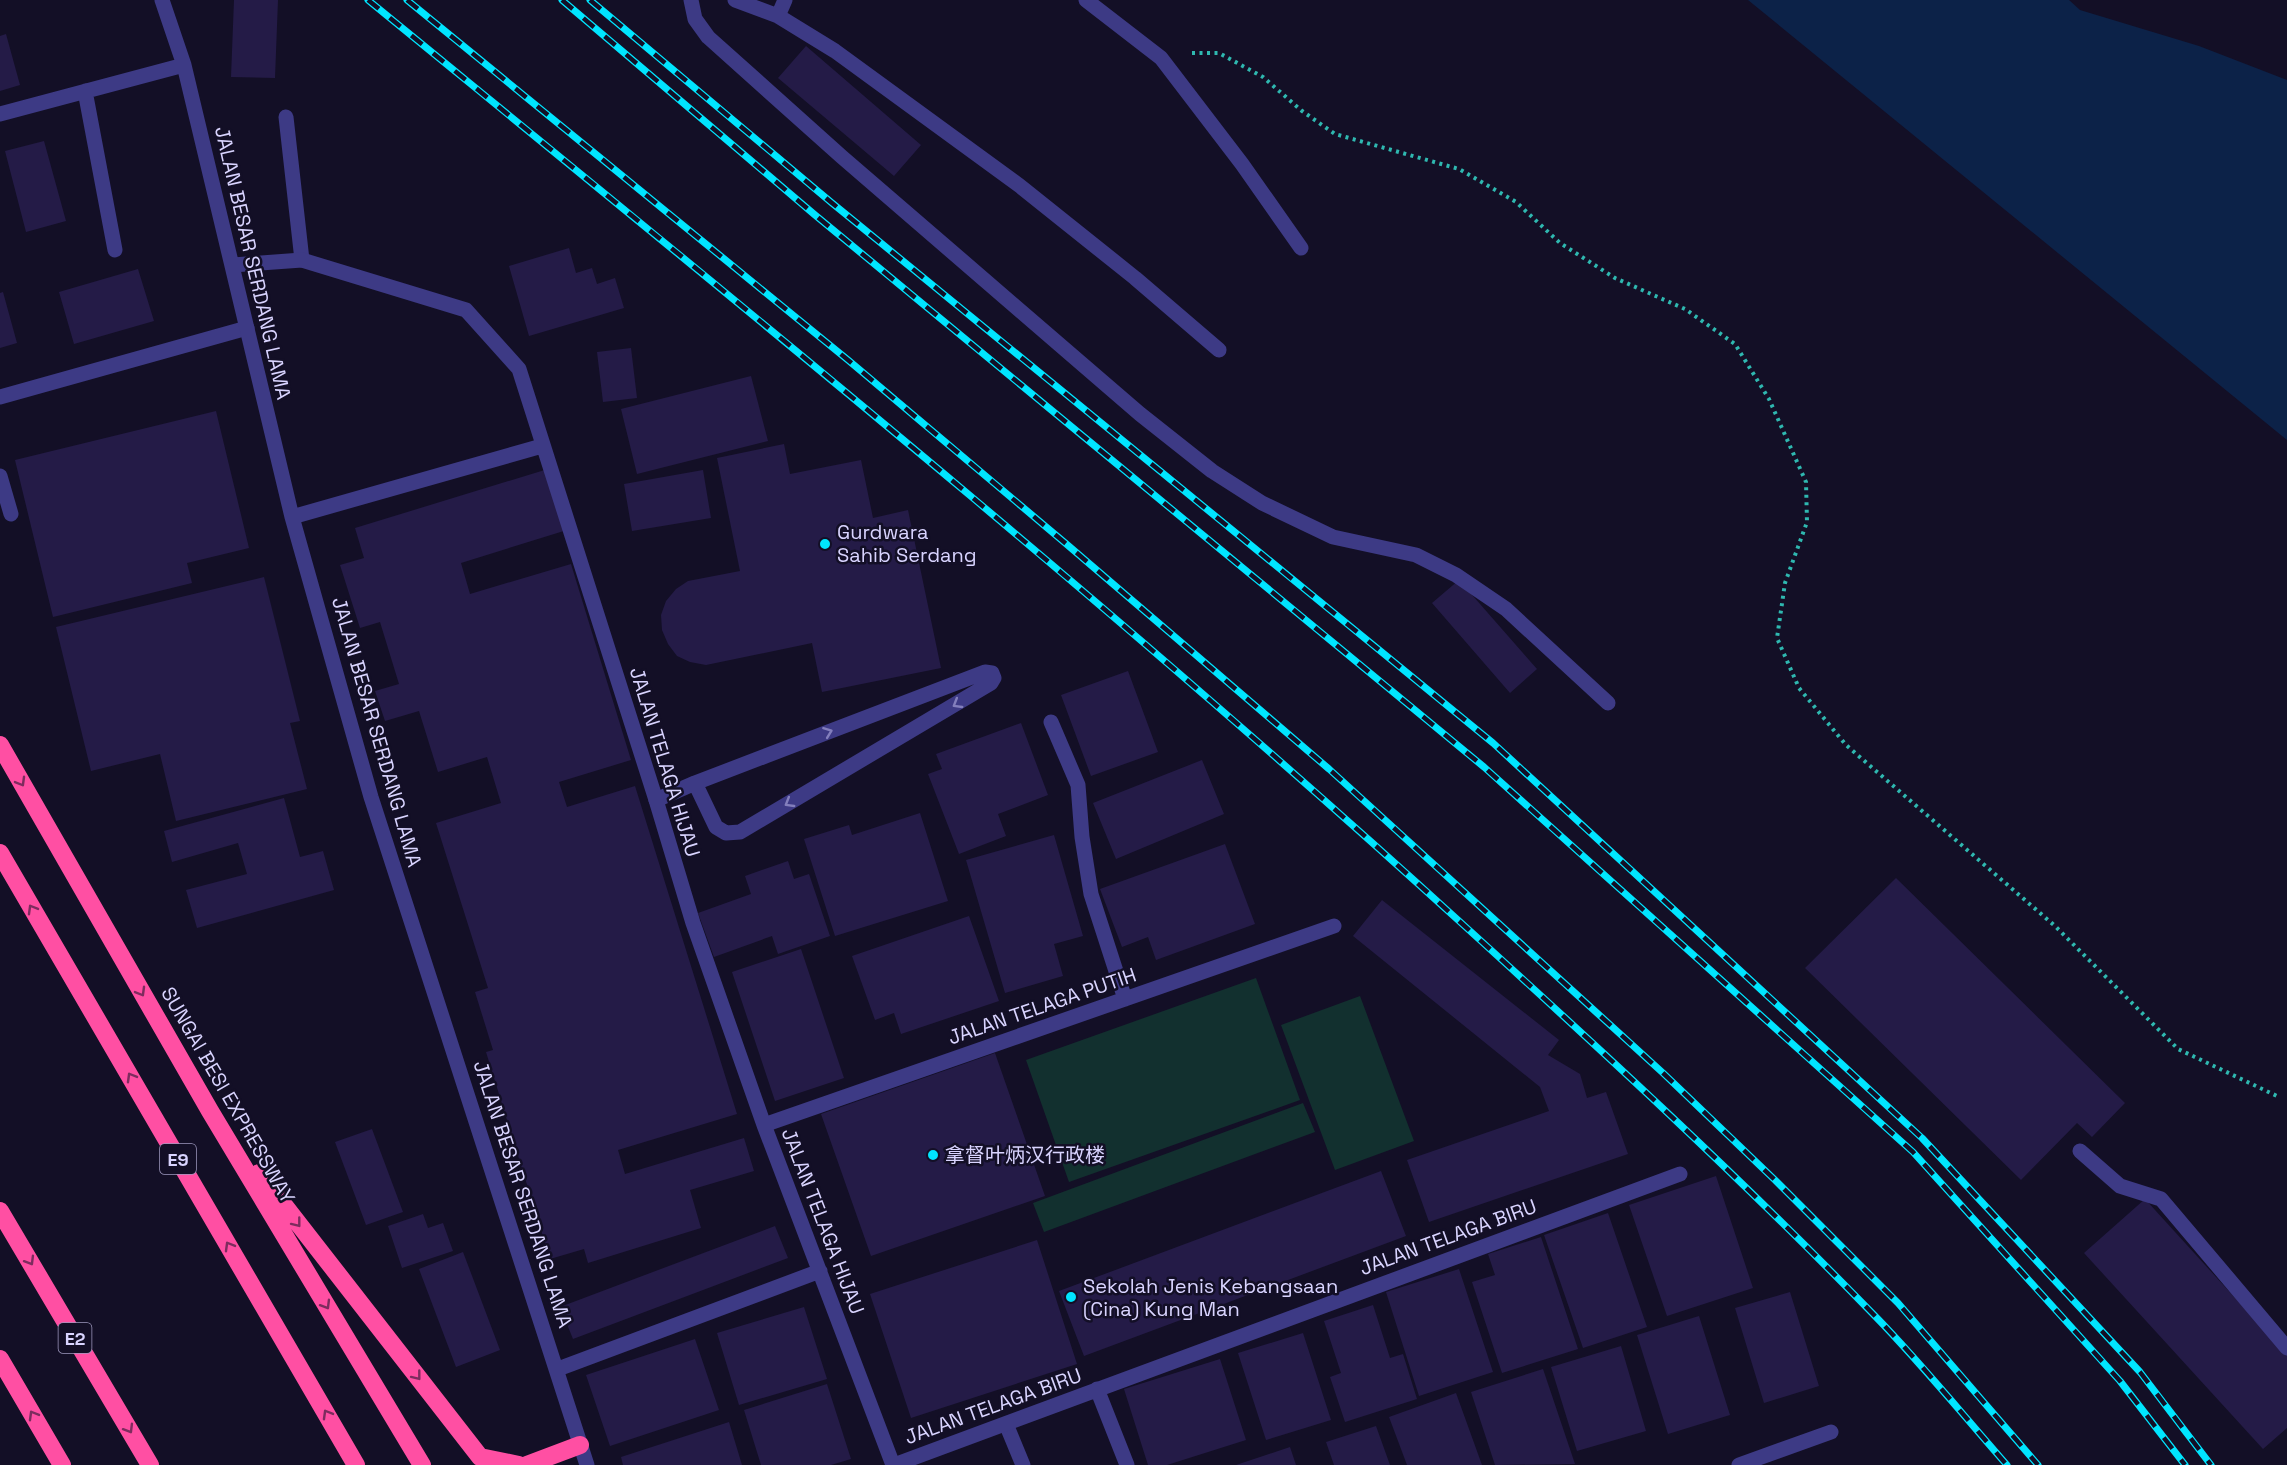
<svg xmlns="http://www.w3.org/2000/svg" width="2287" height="1465" font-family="'Space Grotesk','Noto Sans SC',sans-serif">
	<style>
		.green { fill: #12302f }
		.water { fill: #0c2248 }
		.building { fill: #241b47 }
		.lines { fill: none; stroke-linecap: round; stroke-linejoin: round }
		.path { stroke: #2fb8b0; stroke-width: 4; stroke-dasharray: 3 4.5; stroke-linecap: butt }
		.service { stroke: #3d3a85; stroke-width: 15 }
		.minor { stroke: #3d3a85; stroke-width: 15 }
		.motorway { stroke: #ff4fa3; stroke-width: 18 }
		.rail-casing { stroke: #00e5ff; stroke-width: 7 }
		.rail { stroke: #130f26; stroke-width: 4.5; stroke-dasharray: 14; stroke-linecap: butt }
		.oneway { stroke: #837fbc }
		.oneway2 { stroke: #7d2c5e }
		.poi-dot { fill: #00e5ff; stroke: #130f26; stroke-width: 2 }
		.labels { text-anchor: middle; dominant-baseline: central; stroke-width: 5; stroke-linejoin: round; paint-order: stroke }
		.shield { fill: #130f26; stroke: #9e99be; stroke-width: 1.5 }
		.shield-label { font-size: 18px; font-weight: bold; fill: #d9d4ff }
		.street-label { font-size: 20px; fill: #d9d4ff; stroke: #130f26 }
		.poi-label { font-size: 20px; fill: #d9d4ff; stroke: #130f26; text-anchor: start }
	</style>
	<rect width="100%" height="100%" fill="#130f26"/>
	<path class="green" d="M1256 978 1300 1100 1069 1182 1026 1060Z
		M1360 996 1414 1141 1335 1170 1281 1025Z
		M1303 1103 1315 1132 1044 1232 1033 1203Z"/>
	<path class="water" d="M1748 0H2069L2080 10 2199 46 2287 80V440Z"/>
	<path class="building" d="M234 0H278L275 78 231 77Z
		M6 34 20 85 0 91V36Z
		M806 46 921 145 894 176 778 78Z
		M44 141 66 221 26 232 5 151Z
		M569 248 576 273 592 268 597 284 615 278 624 308 529 336 509 266Z
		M138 269 154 321 74 344 59 292Z
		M3 292 17 343 0 348V293Z
		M631 348 637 398 603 402 597 352Z
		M751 376 768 441 637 474 621 409Z
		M216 411 249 548 187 563 192 583 53 617 15 460Z
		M784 444 790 474 861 460 873 518 908 510 941 668 822 692 812 643 706 665 690 662 677 656 668 644 662 630 661 615 666 601 676 589 688 581 740 571 717 458Z
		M548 469 567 530 461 563 470 594 571 564 631 760 559 782 567 807 635 786 737 1114 618 1150 625 1174 744 1138 754 1171 690 1190 701 1228 588 1263 584 1249 550 1259 486 1052 493 1050 475 992 488 988 436 823 501 803 487 757 438 772 419 711 385 721 375 691 399 684 380 622 360 628 340 565 364 558 355 528Z
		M703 470 711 518 632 531 624 484Z
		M264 577 300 721 290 723 307 789 176 821 160 754 91 771 56 627Z
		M1459 580 1537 669 1510 693 1432 603Z
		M1128 671 1158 752 1091 776 1061 695Z
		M1021 723 1048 795 998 814 1006 836 959 854 928 774 942 769 936 754Z
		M1202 760 1224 814 1116 859 1093 803Z
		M284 798 300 857 323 851 334 890 197 928 186 890 247 874 238 843 172 862 164 831Z
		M920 813 948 901 835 936 804 839 849 825 852 835Z
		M1054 835 1083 936 1054 944 1063 976 1005 993 966 860Z
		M1225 844 1255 924 1156 960 1148 937 1122 947 1100 889Z
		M788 861 794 879 809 874 830 936 778 954 772 936 714 957 698 913 751 894 745 876Z
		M1896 878 2125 1103 2092 1137 2077 1123 2021 1180 1805 968Z
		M1382 900 1559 1040 1548 1055 1580 1074 1587 1098 1606 1092 1628 1154 1429 1222 1407 1160 1549 1111 1540 1087 1353 936Z
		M969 916 999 1001 901 1034 894 1013 875 1020 852 956Z
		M801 949 844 1078 775 1101 732 972Z
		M995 1053 1045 1196 871 1256 821 1114Z
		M372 1129 403 1212 366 1225 335 1142Z
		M1381 1171 1406 1236 1084 1356 1059 1291Z
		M1716 1176 1753 1288 1667 1316 1629 1205Z
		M2145 1199 2287 1355V1428L2263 1449 2084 1253Z
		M1608 1213 1647 1327 1583 1348 1544 1235Z
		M423 1214 428 1228 443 1223 453 1251 402 1268 388 1226Z
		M775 1226 788 1258 573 1339 560 1307Z
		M1541 1237 1578 1349 1502 1373 1472 1282 1495 1275 1488 1254Z
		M1037 1240 1077 1364 911 1418 870 1294Z
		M463 1252 500 1350 456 1367 419 1269Z
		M1459 1269 1493 1372 1419 1396 1386 1292Z
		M1790 1292 1819 1386 1764 1403 1735 1308Z
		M1373 1305 1390 1358 1403 1354 1417 1399 1345 1422 1330 1377 1341 1373 1324 1321Z
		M804 1307 827 1379 739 1405 717 1333Z
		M1699 1316 1730 1415 1668 1434 1637 1335Z
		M1303 1333 1331 1420 1266 1440 1238 1353Z
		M695 1339 719 1410 610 1446 586 1375Z
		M1621 1346 1646 1431 1577 1451 1551 1367Z
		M1220 1359 1246 1440 1167 1465H1148L1124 1389Z
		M1543 1369 1575 1464 1495 1465 1471 1392Z
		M827 1384 851 1459 831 1465H761L744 1410Z
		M1456 1393 1482 1465H1407L1389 1417Z
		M729 1422 742 1465H623L621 1457Z
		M1376 1426 1390 1465H1334L1326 1442Z
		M1290 1447 1296 1465H1236Z"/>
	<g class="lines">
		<path class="path" d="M1192 53H1219L1263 77 1302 111 1335 134 1459 169 1516 202 1560 243 1615 278 1685 309 1735 344 1769 399 1806 482 1807 522 1785 583 1777 638 1799 688 1846 745 2055 926 2178 1049 2277 1096"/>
		<path class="service" d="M691 0 695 19 708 37 842 157 1140 414 1212 471 1262 503 1333 537 1416 555 1456 575 1506 609 1608 703
			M735 0 778 16 835 51 1020 186 1135 278 1219 350
			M1086 0 1161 58 1242 164 1301 248
			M778 16 785 0
			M286 117 302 260
			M0 397 247 328
			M0 476 11 514
			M656 800 695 783 985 672 992 673 994 678 991 683 740 832 726 833 716 827 695 783
			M2080 1151 2120 1186 2161 1199 2287 1348
			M1006 1424 1023 1465"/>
		<path class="minor" d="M162 0 184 65 292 517 371 797 587 1465
			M85 91 115 250
			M0 114 184 65
			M233 265 302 260 466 310 519 369 656 800 693 923 764 1125 893 1465
			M292 517 542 446
			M1051 722 1078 785 1082 837 1091 894 1125 999
			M764 1125 1334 926
			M558 1369 820 1271
			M1097 1389 1127 1465
			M894 1465 1680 1174
			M1739 1465 1831 1432"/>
		<path class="motorway" d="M0 745 210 1111 422 1465
			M0 853 356 1465
			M259 1173 480 1457 519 1465
			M0 1211 150 1465
			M0 1359 62 1465
			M527 1465 580 1445"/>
		<g class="rail-casing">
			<path id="rail" d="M368 0C736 301 1106 600 1458 920 1600 1049 1741 1178 1875 1316 1921 1363 1963 1415 2007 1465
				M407 0 848 360 1064 542 1329 769 1663 1073 1775 1180 1898 1303 2038 1465
				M562 0 815 215 1484 767 1913 1152 2120 1381 2185 1465
				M590 0 832 203 1493 743 1922 1138 2140 1372 2211 1465"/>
		</g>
		<use href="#rail" class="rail"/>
	</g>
	<defs><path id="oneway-chevron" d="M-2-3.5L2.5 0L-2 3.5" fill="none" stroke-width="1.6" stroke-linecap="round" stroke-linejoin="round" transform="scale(1.5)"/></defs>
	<g class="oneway">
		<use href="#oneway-chevron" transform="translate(957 704) rotate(149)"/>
		<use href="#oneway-chevron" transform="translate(828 732) rotate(-21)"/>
		<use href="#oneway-chevron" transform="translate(789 803) rotate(149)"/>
	</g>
	<g class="oneway2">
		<use href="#oneway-chevron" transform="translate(21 782) rotate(60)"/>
		<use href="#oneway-chevron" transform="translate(32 909) rotate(-120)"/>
		<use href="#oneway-chevron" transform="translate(141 992) rotate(60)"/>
		<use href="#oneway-chevron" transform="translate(131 1077) rotate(-120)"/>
		<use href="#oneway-chevron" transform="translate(297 1223) rotate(52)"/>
		<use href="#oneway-chevron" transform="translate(229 1246) rotate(-120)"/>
		<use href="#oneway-chevron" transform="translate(30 1261) rotate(59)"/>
		<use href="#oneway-chevron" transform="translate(326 1305) rotate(59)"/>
		<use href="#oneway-chevron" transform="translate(417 1376) rotate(52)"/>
		<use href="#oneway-chevron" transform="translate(327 1414) rotate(-120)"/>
		<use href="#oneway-chevron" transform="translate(33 1415) rotate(-120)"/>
		<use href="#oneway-chevron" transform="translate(129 1429) rotate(59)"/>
	</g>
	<g class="poi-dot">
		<circle cx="825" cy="544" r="6"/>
		<circle cx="933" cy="1155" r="6"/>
		<circle cx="1071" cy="1297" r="6"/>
	</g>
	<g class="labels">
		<g class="shield">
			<rect x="160" y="1144" width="36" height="30" rx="4.5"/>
			<rect x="58.5" y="1323" width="33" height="30" rx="4.5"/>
		</g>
		<g class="shield-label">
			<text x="178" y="1159">E9</text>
			<text x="75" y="1338">E2</text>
		</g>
		<g class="street-label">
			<text transform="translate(253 263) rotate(77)">JALAN BESAR SERDANG LAMA</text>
			<text transform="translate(377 732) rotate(74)">JALAN BESAR SERDANG LAMA</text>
			<text transform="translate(665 762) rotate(73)">JALAN TELAGA HIJAU</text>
			<text transform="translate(1042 1006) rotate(-19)">JALAN TELAGA PUTIH</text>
			<text transform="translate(228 1095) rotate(60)">SUNGAI BESI EXPRESSWAY</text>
			<text transform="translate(523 1194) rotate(72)">JALAN BESAR SERDANG LAMA</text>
			<text transform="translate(823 1221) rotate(69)">JALAN TELAGA HIJAU</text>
			<text transform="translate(1448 1237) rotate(-20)">JALAN TELAGA BIRU</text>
			<text transform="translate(993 1406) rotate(-20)">JALAN TELAGA BIRU</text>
		</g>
		<g class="poi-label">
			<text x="837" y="532">Gurdwara<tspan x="837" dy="23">Sahib Serdang</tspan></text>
			<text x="945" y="1155">拿督叶炳汉行政楼</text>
			<text x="1083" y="1286">Sekolah Jenis Kebangsaan<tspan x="1083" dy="23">(Cina) Kung Man</tspan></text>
		</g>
	</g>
</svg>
